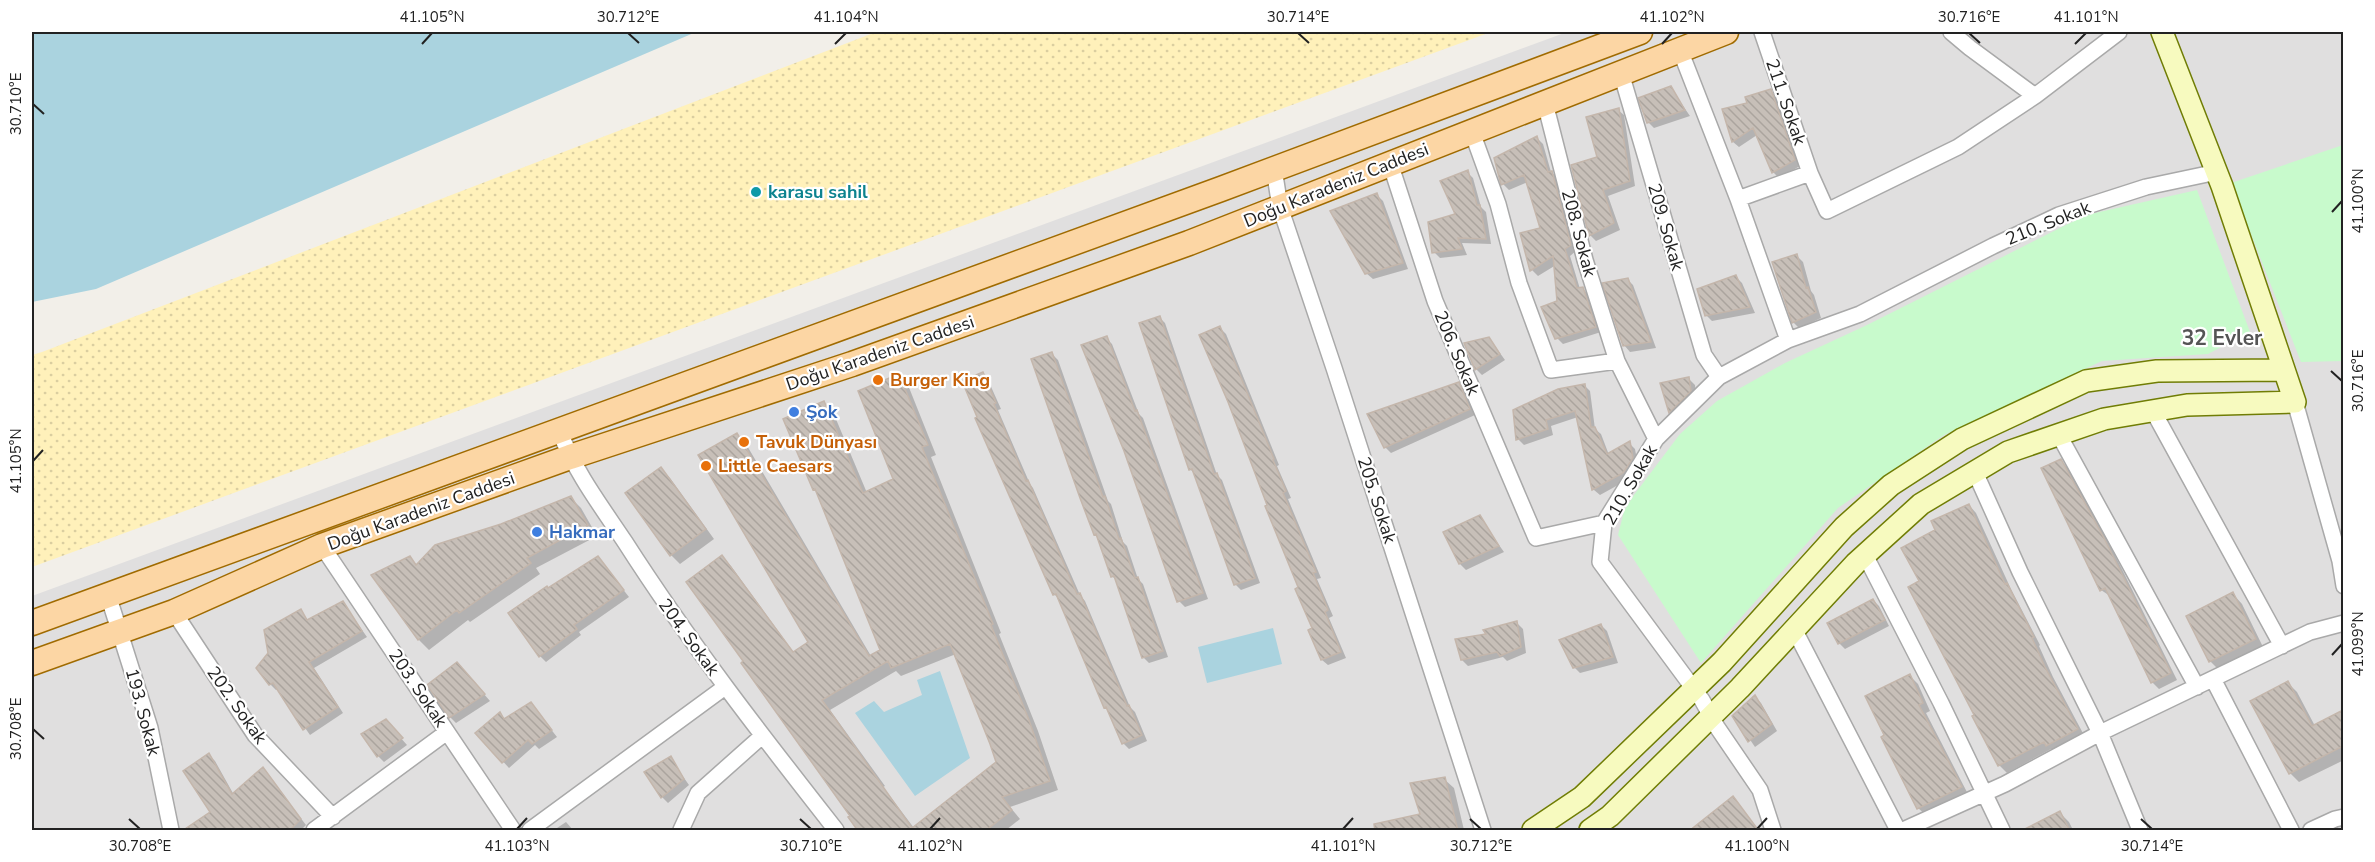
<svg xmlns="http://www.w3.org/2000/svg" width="2375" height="862" font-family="'Nunito Sans',sans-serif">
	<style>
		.residential { fill: #e0dfdf }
		.sand { fill: url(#sand-dots) }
		.park { fill: #c8facc }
		.water { fill: #aad3df }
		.shadow { fill: #0003; fill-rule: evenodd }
		.building { fill: url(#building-back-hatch); stroke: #c4b6ab; stroke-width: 1.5; fill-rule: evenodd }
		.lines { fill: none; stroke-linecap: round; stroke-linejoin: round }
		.street-casing { stroke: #a9a9a9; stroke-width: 18 }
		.secondary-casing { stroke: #707d05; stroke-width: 24 }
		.primary-casing { stroke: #a06b00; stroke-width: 27 }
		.street { stroke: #fff; stroke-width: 15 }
		.secondary { stroke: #f7fabf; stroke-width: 21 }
		.primary { stroke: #fcd6a4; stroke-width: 24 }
		.ticks { fill: none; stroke: #222; stroke-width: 2 }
		.culture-dot { fill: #0f9aa8; stroke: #fff; stroke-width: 2 }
		.food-dot { fill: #e8710a; stroke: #fff; stroke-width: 2 }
		.shop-dot { fill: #3f7fe0; stroke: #fff; stroke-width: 2 }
		.labels { text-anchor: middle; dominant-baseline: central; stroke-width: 4.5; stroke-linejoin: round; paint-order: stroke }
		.street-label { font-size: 18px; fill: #222; stroke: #fff }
		.culture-label { font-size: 18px; font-weight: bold; fill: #0d838f; stroke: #fff; text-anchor: start }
		.food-label { font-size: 18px; font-weight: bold; fill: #c56008; stroke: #fff; text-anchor: start }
		.shop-label { font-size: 18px; font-weight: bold; fill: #366cbe; stroke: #fff; text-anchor: start }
		.quarter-label { font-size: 21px; font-weight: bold; fill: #555; stroke: #fff }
		.neatline { fill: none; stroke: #222; stroke-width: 2 }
		.ticks-label { font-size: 15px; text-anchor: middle; fill: #222 }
	</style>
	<defs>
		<pattern id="sand-dots" width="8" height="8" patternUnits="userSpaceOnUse" patternTransform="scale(1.5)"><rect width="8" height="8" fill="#fff1ba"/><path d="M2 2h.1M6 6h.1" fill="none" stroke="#dacea0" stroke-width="1.8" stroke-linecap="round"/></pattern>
		<pattern id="building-back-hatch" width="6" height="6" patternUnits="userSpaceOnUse" patternTransform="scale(1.5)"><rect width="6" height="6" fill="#c7bfb8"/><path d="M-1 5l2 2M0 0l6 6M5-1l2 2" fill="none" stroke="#aba49e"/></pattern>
	</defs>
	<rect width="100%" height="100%" fill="#f2efe9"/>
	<path class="residential" d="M1567 32H2343V830H32V596Z"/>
	<path class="sand" d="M876 32H1491L32 567V355L42 352Z"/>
	<path class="park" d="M2343 145V361L2301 362 2231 183Z
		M2197 190 2250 332 2208 354 2102 361 1944 435 1838 508 1701 663 1618 535 1624 511 1634 495 1680 434 1717 401 1785 363 1867 325 2086 215Z"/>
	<path class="water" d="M32 32H696L96 289 32 302Z
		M1273 628 1282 664 1207 683 1198 647Z
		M940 671 970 758 915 796 855 713 874 701 884 712 922 695 917 680Z"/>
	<path class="shadow" d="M1670 87 1690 116 1654 128 1648 122Z
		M1771 91 1777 97 1800 166 1779 178 1773 172 1757 135 1739 147 1733 142 1724 110 1750 104Z
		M1618 110 1624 115 1635 186 1608 196 1620 230 1596 241 1590 235 1599 158Z
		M1537 138 1543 144 1551 172 1558 178 1576 251 1570 256 1580 289H1583L1589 295 1601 332 1563 344 1557 338 1558 302 1556 265 1538 276 1532 270 1522 234 1542 229 1528 182 1509 190 1503 184Z
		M1467 172 1473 178 1481 207 1486 212 1491 244 1462 243 1467 255 1440 258 1434 252 1457 215Z
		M1377 195 1383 201 1408 269 1373 279 1366 273Z
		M1797 256 1803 262 1811 291 1814 295 1821 318 1799 328 1793 322Z
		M1736 277 1742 283 1755 313 1712 321 1706 315Z
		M1627 279 1633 285 1656 348 1630 352 1624 345Z
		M1159 317 1165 323 1217 475 1222 480 1260 583 1241 590 1235 584 1196 475 1190 469Z
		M1220 328 1226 334 1279 465 1277 466 1291 498 1288 499 1321 578 1317 579 1333 616 1329 618 1346 658 1328 665 1322 660 1300 588 1269 506Z
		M1106 338 1112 344 1139 414 1143 418 1208 599 1185 607 1179 601Z
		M1489 338 1505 360 1482 375 1476 369 1466 344Z
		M1052 354 1058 360 1108 501 1111 504 1123 542 1127 546 1138 579 1143 584 1168 657 1149 663 1143 657 1118 582 1112 576 1099 538 1095 534Z
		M982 374 988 380 1001 409 998 410 1030 484 1033 488 1080 595 1085 601 1130 707 1135 712 1147 741 1129 749 1123 743 1109 712 1105 707 1060 600 1054 594Z
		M899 376 908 385 936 455 931 457 1001 633 999 634 1038 731 1058 790 1010 807 1020 819 1006 830H861L746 661 722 557 731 566 794 653 810 643 737 434 746 444 871 656 882 651 819 494 814 489 824 403 833 412 867 493 895 480ZM956 654 997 763 914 828 883 787 885 786 830 710 896 671 901 676Z
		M1689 379 1695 385 1696 397 1676 418 1670 412 1662 384Z
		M1459 384 1465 390 1475 415 1391 453 1385 447Z
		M1584 385 1590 391 1595 429 1601 434 1609 455 1629 443 1635 449 1638 465 1629 479 1600 495 1594 490 1578 417 1551 426 1553 435 1524 445 1518 439Z
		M2061 461 2068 468 2112 549 2177 680 2159 689 2152 682 2110 596 2101 590Z
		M661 469 670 478 714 539 680 564 671 555Z
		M571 498 581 508 597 536 536 568 540 574 470 622 468 620 429 650 419 640 373 576 409 557 417 565 502 525Z
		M1969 505 1976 513 2011 589 2040 645 2039 646 2053 677 2085 737 2055 753 2051 749 2007 773 1999 765 1976 716 1921 582 1937 531Z
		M1479 517 1504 552 1466 570 1460 564 1445 533Z
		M603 564 629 597 579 632 581 635 546 662 540 656 548 589Z
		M2233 594 2242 604 2264 649 2220 671 2210 661 2188 616Z
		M1873 600 1879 606 1889 626 1845 649 1839 643Z
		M343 603 367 637 314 668 343 713 310 735 278 689 276 690 270 684 300 611 309 621Z
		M1517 623 1523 629 1526 653 1507 661 1503 657 1468 666 1462 660 1488 636Z
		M1601 625 1607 631 1618 663 1580 673 1574 667Z
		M463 670 490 701 456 723 450 717Z
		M1910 676 1918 684 1930 711 1926 713 1969 796 1927 816 1918 808 1886 736Z
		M2288 683 2297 692 2315 726 2344 711V760L2299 782 2290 773Z
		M1755 697 1761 703 1777 731 1755 747 1734 716Z
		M531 704 557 737 539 749 535 745 509 768 477 733 500 714 506 720Z
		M391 727 407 745 384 762 378 756Z
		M209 755 215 761 234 795 263 769 306 825 301 830H201L212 813Z
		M670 758 689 785 668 803 662 797Z
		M1444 779 1454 788 1464 830H1386L1422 816Z
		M2059 812 2069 822 2073 830H2032Z
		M566 822 573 830H554Z"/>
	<path class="building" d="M1671 86 1685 110 1647 123 1638 98Z
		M1771 89 1795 160 1772 173 1753 128 1732 142 1722 109 1747 103 1745 97Z
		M1619 108 1630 181 1603 190 1614 223 1589 236 1571 165 1597 157 1586 117Z
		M1537 136 1548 172 1552 171 1571 245 1565 249 1577 288 1583 287 1596 327 1555 339 1541 307 1557 301 1553 256 1530 271 1520 233 1540 228 1524 175 1501 185 1494 158Z
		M1468 170 1477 205H1480L1486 239 1458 238 1462 249 1432 253 1428 222 1455 214 1440 181Z
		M1377 193 1403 263 1365 274 1330 211Z
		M1797 254 1806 288 1808 287 1816 312 1792 323 1772 262Z
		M1736 275 1750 307 1705 316 1697 289Z
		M1628 278 1651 342 1623 346 1602 283Z
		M1160 316 1214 474 1217 473 1255 578 1234 585 1192 469 1189 470 1139 323Z
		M1220 326 1274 459 1273 460 1286 491 1283 493 1316 572 1313 573 1328 610 1325 612 1341 652 1321 660 1308 630 1312 628 1295 589 1298 587 1265 506 1267 505 1228 402 1199 335Z
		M1107 336 1135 411 1137 410 1203 593 1177 602 1124 451 1081 345Z
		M1489 337 1500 354 1475 370 1464 343Z
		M1052 352 1103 497 1105 496 1119 539 1121 538 1135 578 1138 577 1163 651 1142 658 1114 576 1111 577 1096 534 1094 535 1080 498 1031 359Z
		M983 372 996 403 994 404 1026 481 1028 480 1077 594 1080 593 1127 706 1129 705 1142 735 1122 744 1106 707 1104 708 1056 594 1053 595 975 418 977 417 962 381Z
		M899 374 928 445 922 447 993 624 991 625 1029 720 1050 781 1002 797 1012 810 985 831H858L848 817 850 816 741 663 743 661 686 582 722 555 793 652 808 642 698 455 737 433 869 656 880 650 815 489 813 490 783 419 824 401 863 493 893 479 858 391ZM950 644 990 744 996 762 912 828 822 700 888 661 891 668Z
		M1689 377 1691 391 1669 413 1660 383Z
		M1459 382 1470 409 1384 448 1367 414Z
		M1585 384 1591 427H1595L1607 454 1630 441 1633 458 1623 473 1592 490 1575 411 1546 420 1548 429 1516 440 1513 410 1558 389Z
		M2061 459 2105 540 2171 673 2151 683 2105 588 2100 591 2041 468Z
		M661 467 706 529 670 556 625 493Z
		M571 496 588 525 527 558 531 563 459 613 457 610 418 640 371 575 410 556 416 565 435 545 501 524Z
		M1969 504 2005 584 2007 583 2034 637 2032 638 2045 667 2078 729 2046 746 2044 742 1998 766 1972 716 1974 715 1908 587 1919 581 1901 548 1935 530 1931 521Z
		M1480 515 1499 546 1459 564 1443 532Z
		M598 556 624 590 574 625 577 629 539 657 508 613 547 586 548 588Z
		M2233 592 2256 639 2209 662 2186 616Z
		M1873 599 1885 620 1838 644 1827 623Z
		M343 601 362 631 309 662 338 707 303 730 273 683 269 685 256 668 268 653 264 630 301 609 307 620Z
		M1517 621 1521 647 1500 656 1497 652 1461 660 1455 639 1486 634 1483 630Z
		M1601 624 1613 657 1573 668 1559 640Z
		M457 662 485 694 449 718 427 685Z
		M1910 674 1923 703 1919 705 1962 787 1917 809 1881 737 1884 735 1865 696Z
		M2288 681 2312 726 2343 710V746L2289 774 2250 701Z
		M1755 695 1772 724 1748 742 1732 716Z
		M531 702 552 730 532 744 528 740 502 763 475 733 500 712 504 719Z
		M386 719 403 738 377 757 361 734Z
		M209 753 232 794 263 767 301 819 289 831H182L210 812 183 771Z
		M671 756 684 779 661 798 644 772Z
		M1445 777 1458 831H1375L1374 824 1420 814 1410 783Z
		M1733 796 1759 831H1689Z
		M2060 811 2070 831H2021Z"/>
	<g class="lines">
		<g class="street-casing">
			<path id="street" d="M1762 32 1810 173
				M1680 50 1738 199 1788 340
				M1621 73 1704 355 1719 377
				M2035 96 2119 32
				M1545 103 1585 260 1617 361
				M1472 132 1498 204 1519 283 1551 370 1617 361 1656 439
				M1390 163 1435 301 1536 538 1604 523
				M1274 169 1280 207 1334 368 1483 830
				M1738 199 1810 173 1827 211 1958 147 2035 96 1970 48 1951 32
				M2295 402 2340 561 2344 586
				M2152 409 2282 646
				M560 432C575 472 601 506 625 542 689 642 763 737 836 830
				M2059 435 2197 687
				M1975 472 2020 572 2100 733 2140 830
				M322 546 513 830
				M1865 555 1941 703 2002 830
				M108 595 150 728 171 830
				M174 612 255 735 333 817
				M1794 629 1898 830
				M2213 679 2291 830
				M314 830 447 732
				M530 830 725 687
				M681 830 698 793 762 736
				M1773 830 1760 790 1717 727 1702 700 1600 562 1604 523 1656 439 1719 377 1788 340 1860 314 1993 246 2059 215 2146 187 2217 172
				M1903 830 2005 784 2100 733 2310 632 2344 623
				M2311 830 2335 819 2344 817"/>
		</g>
		<g class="secondary-casing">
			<path id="secondary" d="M1533 830 1582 797 1722 662 1844 527 1891 485 1962 439 2086 381 2157 371 2284 370
				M1590 830 1610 816 1740 688 1856 563 1921 504 2008 452 2104 419 2187 405 2295 402 2222 186 2162 32"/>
		</g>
		<g class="primary-casing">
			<path id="primary" d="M32 623 1221 189 1640 32
				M32 663 174 612 322 546 570 457 852 364 1189 243 1726 32"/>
		</g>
		<use href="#street" class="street"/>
		<use href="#secondary" class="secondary"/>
		<use href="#primary" class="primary"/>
	</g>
	<path class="ticks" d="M628 33 639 43M1298 33 1309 43M1969 33 1980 43M422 44 432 33M835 44 846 33M1662 44 1672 33M2075 44 2086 33M33 104 44 114M2332 212 2342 201M2331 371 2342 381M33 461 43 450M2332 655 2342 644M33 729 44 739M129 819 140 829M800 819 811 829M1470 819 1481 829M2141 819 2152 829M517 829 527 818M930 829 940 818M1343 829 1353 818M1757 829 1767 818"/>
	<circle class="culture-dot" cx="756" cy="192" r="6"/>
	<g class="food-dot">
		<circle cx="878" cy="380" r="6"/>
		<circle cx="744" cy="442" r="6"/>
		<circle cx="706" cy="466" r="6"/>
	</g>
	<g class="shop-dot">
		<circle cx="794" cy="412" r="6"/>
		<circle cx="537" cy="532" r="6"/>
	</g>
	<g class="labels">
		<g class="street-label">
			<text transform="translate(1786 102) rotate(71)">211. Sokak</text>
			<text transform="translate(1336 185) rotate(-22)">Doğu Karadeniz Caddesi</text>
			<text transform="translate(2048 223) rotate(-22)">210. Sokak</text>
			<text transform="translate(1666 227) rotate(74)">209. Sokak</text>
			<text transform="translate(1579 233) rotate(75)">208. Sokak</text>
			<text transform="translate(880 353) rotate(-19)">Doğu Karadeniz Caddesi</text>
			<text transform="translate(1457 353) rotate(67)">206. Sokak</text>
			<text transform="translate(1630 485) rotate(-60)">210. Sokak</text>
			<text transform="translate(1377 500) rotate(72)">205. Sokak</text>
			<text transform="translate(421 511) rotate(-20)">Doğu Karadeniz Caddesi</text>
			<text transform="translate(689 637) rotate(54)">204. Sokak</text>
			<text transform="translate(418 688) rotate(56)">203. Sokak</text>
			<text transform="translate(237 705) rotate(55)">202. Sokak</text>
			<text transform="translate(143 712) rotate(75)">193. Sokak</text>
		</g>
		<g class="culture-label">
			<text x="768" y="192">karasu sahil</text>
		</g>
		<g class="food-label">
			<text x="890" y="380">Burger King</text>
			<text x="756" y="442">Tavuk Dünyası</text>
			<text x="718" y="466">Little Caesars</text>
		</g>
		<g class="shop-label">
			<text x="806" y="412">Şok</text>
			<text x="549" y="532">Hakmar</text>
		</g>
		<g class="quarter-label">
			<text x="2222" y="338">32 Evler</text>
		</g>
	</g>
	<rect width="2375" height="862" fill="none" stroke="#ffffff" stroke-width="66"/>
	<rect x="33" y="33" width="2309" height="796" class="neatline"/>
	<g class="ticks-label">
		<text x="432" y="22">41.105°N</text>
		<text x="628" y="22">30.712°E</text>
		<text x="846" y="22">41.104°N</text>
		<text x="1298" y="22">30.714°E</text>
		<text x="1672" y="22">41.102°N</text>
		<text x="1969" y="22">30.716°E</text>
		<text x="2086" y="22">41.101°N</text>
		<text transform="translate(16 104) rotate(-90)" y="5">30.710°E</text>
		<text transform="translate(2358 201) rotate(-90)" y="5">41.100°N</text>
		<text transform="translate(2358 381) rotate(-90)" y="5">30.716°E</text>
		<text transform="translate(16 461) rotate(-90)" y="5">41.105°N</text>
		<text transform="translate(2358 644) rotate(-90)" y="5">41.099°N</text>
		<text transform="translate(16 729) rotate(-90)" y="5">30.708°E</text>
		<text x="140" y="851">30.708°E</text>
		<text x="517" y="851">41.103°N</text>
		<text x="811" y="851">30.710°E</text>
		<text x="930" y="851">41.102°N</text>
		<text x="1343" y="851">41.101°N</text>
		<text x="1481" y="851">30.712°E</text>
		<text x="1757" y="851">41.100°N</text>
		<text x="2152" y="851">30.714°E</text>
	</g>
</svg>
